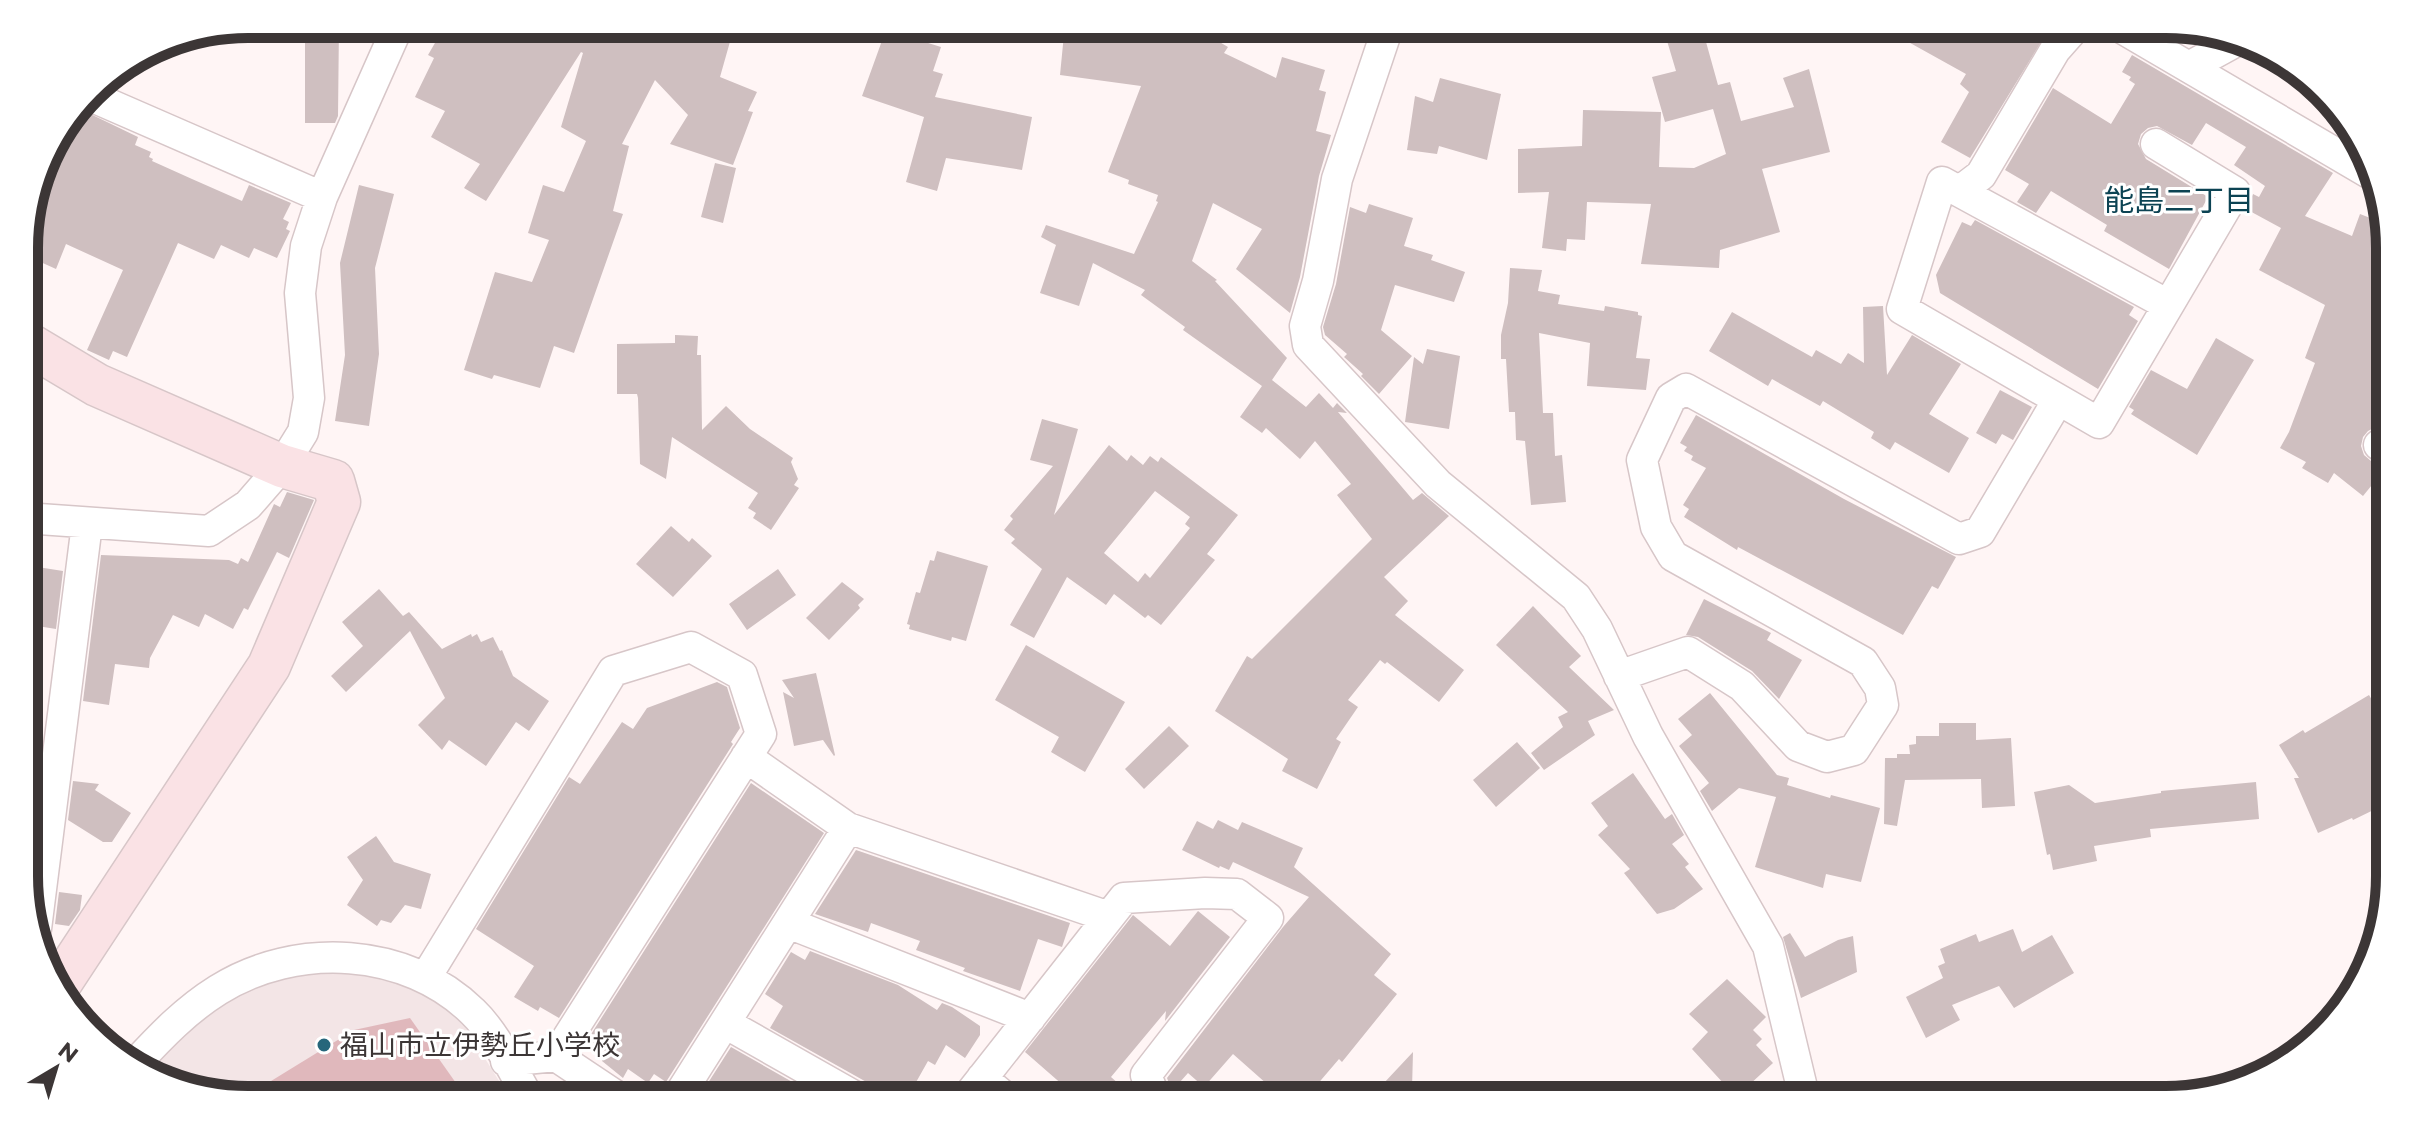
<svg xmlns="http://www.w3.org/2000/svg" width="2414" height="1124" font-family="Montserrat,'Noto Sans JP',sans-serif">
	<style>
		.built { fill: #f3e5e6 }
		.green { fill: #e0b8bc }
		.building { fill: #cfbfc0; fill-rule: evenodd }
		.lines { fill: none; stroke-linecap: round; stroke-linejoin: round }
		.street-casing { stroke: #d7c6c8; stroke-width: 33 }
		.secondary-casing { stroke: #d7c6c8; stroke-width: 45 }
		.street { stroke: #fff; stroke-width: 30 }
		.secondary { stroke: #fae2e5; stroke-width: 42 }
		.poi-dot { fill: #26667b; stroke: #fff; stroke-width: 3 }
		.labels { text-anchor: middle; dominant-baseline: central; stroke-width: 6; stroke-linejoin: round; paint-order: stroke }
		.poi-label { font-size: 28px; fill: #3c3636; stroke: #fff; text-anchor: start }
		.neighbourhood-label { font-size: 30px; fill: #0c4353; stroke: #fff }
		.rim { fill: none; stroke: #3c3636; stroke-width: 10 }
	</style>
	<rect width="100%" height="100%" fill="#fff5f5"/>
	<path class="built" d="M340 967 398 979 456 1012 511 1100H248L162 1083 146 1071 197 1018 237 991 285 971Z"/>
	<path class="green" d="M410 1018 468 1100 242 1099 354 1030Z"/>
	<path class="building" d="M305 24H339L338 116 335 123H305Z
		M446 24H735L720 77 757 92 748 111 753 112 733 165 670 144 688 115 655 80 622 144 629 146 613 211 623 214 574 353 554 346 540 388 494 375 492 379 464 370 495 272 532 282 549 240 528 233 543 185 564 192 586 141 561 127 583 53 581 52 486 201 464 188 480 164 431 137 445 111 415 97 434 58 428 55Z
		M888 24H916L912 38 941 47 933 71 943 74 935 97 1032 117 1022 170 946 158 937 191 906 182 924 117 862 96Z
		M1065 24H1189L1228 47 1224 53 1276 78 1282 57 1325 70 1319 90 1326 92 1316 131 1331 135 1319 176 1300 277 1290 313 1236 269 1262 229 1213 203 1192 261 1217 280 1215 281 1287 358 1272 380 1306 407 1319 393 1333 408 1337 403 1347 413 1338 412 1413 500 1422 493 1449 516 1384 577 1408 601 1395 615 1464 670 1439 702 1387 662 1385 664 1380 660 1348 700 1358 707 1336 739 1341 742 1317 789 1282 771 1288 759 1215 711 1247 656 1252 659 1372 539 1337 495 1351 484 1315 441 1300 459 1266 428 1262 433 1240 417 1262 386 1183 330 1185 327 1141 295 1145 290 1093 263 1079 306 1040 293 1056 245 1041 237 1046 225 1134 254 1158 202 1156 201 1158 195 1128 184 1129 180 1108 172 1141 86 1060 75Z
		M1662 24H1701L1718 85 1730 82 1741 121 1794 107 1783 78 1809 69 1830 152 1762 169 1780 232 1720 250 1719 268 1641 264 1651 204 1587 202 1585 240 1567 239 1566 251 1542 248 1549 192 1518 193V149L1582 146 1583 110 1661 112 1659 167 1694 168 1726 154 1713 109 1665 122 1652 77 1676 71Z
		M1876 24H2052L1970 158 1941 142 1969 92 1960 84 1966 74Z
		M2132 55 2333 173 2305 216 2352 236 2360 214 2388 225 2389 420 2368 431 2363 437 2361 446 2364 455 2371 461H2385L2389 464 2363 496 2334 473 2328 483 2302 468 2306 462 2280 448 2289 432 2315 363 2305 358 2325 305 2259 270 2281 228 2246 209 2253 194 2259 197 2265 186 2234 165 2246 147 2206 123 2192 145 2157 126 2148 128 2141 134 2138 144 2146 159 2208 197 2169 269 2104 231 2107 225 2051 191 2036 213 2017 202 2029 184 2005 170 2053 88 2111 124 2135 84 2129 80 2131 77 2122 72Z
		M1440 78 1501 94 1487 160 1439 146 1437 154 1407 150 1415 96 1433 102Z
		M78 108 138 137 135 145 151 152 149 157 153 159 152 161 192 179 242 201 249 185 291 203 283 219 289 222 286 229 290 231 277 258 254 248 249 258 221 245 214 259 178 243 127 357 113 351 109 360 87 350 123 270 66 244 56 269 25 255V233L40 174 45 176 69 121Z
		M715 163 736 168 723 223 701 217Z
		M359 185 394 194 375 268 379 354 369 426 335 421 345 355 340 263Z
		M1369 204 1413 218 1404 246 1433 255 1431 260 1465 272 1454 302 1395 285 1381 330 1412 356 1379 394 1361 376 1363 374 1344 357 1347 354 1325 335 1323 327 1336 284 1350 207 1366 213Z
		M1975 220 2134 307 2129 315 2138 321 2098 389 1940 293 1936 275 1962 222 1971 226Z
		M1510 268 1542 270 1538 291 1560 295 1558 304 1604 311 1605 306 1638 312V315L1642 316 1636 358 1650 359 1646 390 1587 386 1590 343 1539 333 1543 413H1553L1555 456 1562 455 1566 502 1531 505 1525 441 1516 440 1515 412H1509L1506 359H1501V335L1508 303Z
		M1883 306 1887 375 1912 335 1961 364 1929 414 1969 438 1949 473 1895 442 1890 450 1871 438 1874 432 1823 401 1820 406 1772 379 1768 386 1709 351 1732 312 1812 357 1816 350 1841 364 1848 353 1864 363 1863 307Z
		M675 335 698 336 697 355H701L702 430 726 406 750 429 793 458 791 462 798 479 794 485 799 488 771 530 753 518 756 513 748 508 758 493 672 437 666 479 640 464 638 398 637 394H617V344L675 343Z
		M2216 338 2254 360 2197 455 2131 414 2134 410 2129 407 2151 370 2187 389Z
		M1427 349 1460 356 1449 429 1405 422 1414 357 1423 364Z
		M2000 390 2032 407 2013 440 2002 434 1996 444 1976 433Z
		M1696 415 1844 499 1956 557 1938 589 1932 586 1903 635 1738 547 1737 550 1684 517 1689 509 1683 505 1706 468 1691 460 1693 456 1684 451 1687 447 1680 443Z
		M1042 419 1078 429 1054 515 1109 445 1127 461 1131 455 1143 465 1150 456 1158 462 1161 457 1238 515 1207 554 1215 560 1161 625 1148 615 1145 618 1114 594 1106 605 1067 577 1034 638 1010 625 1042 569 1011 543 1015 539 1004 530 1013 519 1010 516 1053 466 1030 460ZM1155 491 1190 517 1185 524 1190 528 1150 578 1145 573 1138 582 1104 553Z
		M287 492 314 500 289 558 277 552 248 610 244 608 233 629 205 614 199 627 173 615 150 658 149 668 115 664 109 705 83 701 101 555 229 560 238 564 241 558 248 562 274 504 280 507Z
		M671 526 689 542 692 538 712 556 673 597 636 564Z
		M937 551 988 566 966 641 952 637 951 641 909 629 910 625 907 624 916 592 920 593 930 560 934 561Z
		M25 565 63 571 56 629 25 624Z
		M778 569 796 595 747 630 729 604Z
		M842 582 864 599 858 605 860 608 829 640 806 618Z
		M379 589 403 616 409 612 442 649 471 634 472 637 477 634 481 642 493 637 500 651 502 650 513 676 549 701 529 731 516 722 486 766 449 740 442 750 418 725 445 698 410 631 346 692 331 676 363 646 342 622Z
		M1704 599 1771 633 1767 640 1802 660 1779 699 1752 671 1698 637 1686 635Z
		M1533 606 1581 656 1569 667 1614 710 1588 721 1595 735 1544 770 1531 753 1563 727 1558 717 1568 712 1496 645Z
		M1026 645 1125 702 1085 772 1051 752 1059 737 995 700Z
		M816 673 835 755 834 756 823 740 794 746 783 692 794 698 782 680Z
		M717 682 727 687 740 728 731 742 733 744 559 1018 540 1007 538 1011 514 997 534 966 476 929 569 777 580 784 622 722 633 729 647 708Z
		M1710 693 1777 775 1789 778 1787 785 1830 798 1831 795 1880 808 1861 882 1826 874 1823 888 1755 867 1776 797 1739 788 1712 811 1700 791 1709 783 1679 746 1692 735 1678 719Z
		M2369 695 2390 730V802L2353 820 2352 818 2318 833 2294 778H2299L2279 745 2303 730 2305 733Z
		M1939 723H1976V740L2011 738 2015 806 1982 808 1981 779 1905 780 1897 826 1884 824 1885 758H1897V754H1910L1909 745 1916 744V736H1939Z
		M1169 726 1189 746 1144 789 1125 769Z
		M1517 742 1540 768 1496 807 1473 780Z
		M1633 773 1665 819 1672 814 1684 835 1672 844 1689 864 1685 867 1703 889 1674 909 1657 914 1624 873 1630 869 1598 835 1608 826 1591 803Z
		M26 776 37 777 34 799 26 793Z
		M73 781 99 784 95 790 131 813 112 842H103L68 820Z
		M2256 782 2259 819 2150 829 2151 837 2094 846 2097 861 2053 870 2050 854 2047 855 2034 792 2069 785 2095 803 2161 793V791Z
		M751 783 824 833 666 1082 654 1074 648 1083 628 1069 623 1078 602 1061 608 1053 588 1039Z
		M1218 820 1238 830 1242 822 1303 848 1294 867 1391 954 1374 975 1397 994 1342 1062 1339 1059 1304 1100H1285L1233 1054 1204 1087 1188 1073 1172 1091 1167 1078 1283 927 1309 897 1233 862 1229 870 1220 866 1219 868 1182 850 1197 821 1213 829Z
		M376 836 394 862 431 874 421 909 405 905 391 923 381 920 377 926 347 905 363 880 347 857Z
		M856 850 1070 923 1062 947 1038 939 1020 991 963 971 965 968 916 950 920 941 871 923 868 932 815 914Z
		M59 892 82 895 80 910 69 926 55 924Z
		M1198 911 1230 937 1165 1021 1166 1011 1111 1077 1137 1100H1080L1025 1052 1133 915 1170 946Z
		M2013 929 2022 952 2052 935 2074 973 2014 1008 1999 986 1952 1005 1960 1020 1926 1038 1906 997 1943 978 1938 966 1945 963 1940 949 1976 934 1979 942Z
		M1790 933 1805 957 1838 940 1853 936 1857 972 1801 998 1783 937Z
		M810 951 898 985 937 1010 942 1003 952 1007 980 1026V1035L965 1058 946 1045 935 1065 928 1061 906 1100H879L876 1090 870 1084 770 1028 783 1006 765 994 791 952 805 960Z
		M1727 979 1766 1017 1753 1030 1762 1039 1756 1045 1773 1063 1736 1097 1692 1049 1708 1032 1689 1014Z
		M731 1047 824 1100H697Z
		M1413 1052 1412 1089 1402 1100H1368Z"/>
	<g class="lines">
		<g class="street-casing">
			<path id="street" d="M1389 24 1337 179 1318 281 1305 326 1308 345 1438 484 1576 597 1597 629 1648 736 1768 946 1805 1100
				M2115 24 2369 173
				M2189 67 2240 39
				M95 86V98L322 197
				M2156 144 2235 192 2099 423 1902 309 1942 182 2168 305
				M1960 191 1981 175 2055 50 2078 24
				M2379 445 2389 438
				M25 518 209 531 248 505 282 466 303 432 309 398 300 293 306 246 322 197 399 24
				M1619 676 1688 652 1742 686 1798 746 1827 757 1854 750 1883 705 1880 688 1863 662 1673 556 1656 527 1642 460 1671 398 1686 389 1959 539 1980 532 2058 400
				M746 757 848 828 1109 917
				M788 923 1030 1018
				M36 929 87 524
				M426 977 613 671 691 647 742 675 761 734 556 1056 506 1061
				M725 1023 861 1100
				M556 1056 622 1100
				M136 1063C161 1036 186 1010 218 990 296 941 407 947 473 1012 497 1035 513 1072 530 1100
				M982 1078 1008 1100
				M676 1100 848 828
				M965 1100 1124 898 1205 893 1237 894 1268 918 1146 1075 1156 1100"/>
		</g>
		<g class="secondary-casing">
			<path id="secondary" d="M25 342 97 385 282 466 333 481 339 502 269 666 59 985"/>
		</g>
		<use href="#street" class="street"/>
		<use href="#secondary" class="secondary"/>
	</g>
	<circle class="poi-dot" cx="324" cy="1045" r="8"/>
	<g class="labels">
		<g class="poi-label">
			<text x="340" y="1045">福山市立伊勢丘小学校</text>
		</g>
		<g class="neighbourhood-label">
			<text x="2179" y="200">能島二丁目</text>
		</g>
	</g>
	<path d="M0 0H2414V1124H0ZM248 38H2166A210 210 0 0 1 2376 248V876A210 210 0 0 1 2166 1086H248A210 210 0 0 1 38 876V248A210 210 0 0 1 248 38Z" fill="#fff" fill-rule="evenodd"/>
	<path class="rim" d="M248 38H2166A210 210 0 0 1 2376 248V876A210 210 0 0 1 2166 1086H248A210 210 0 0 1 38 876V248A210 210 0 0 1 248 38Z"/>
	<g transform="translate(56 1068) rotate(38)" stroke="#ffffff" stroke-width="6" paint-order="stroke">
	<path d="M0-6L14 30L0 20L-14 30Z" fill="#3c3636"/>
	<text y="-12" font-size="22" font-weight="bold" text-anchor="middle" fill="#3c3636">N</text>
	</g>
</svg>
